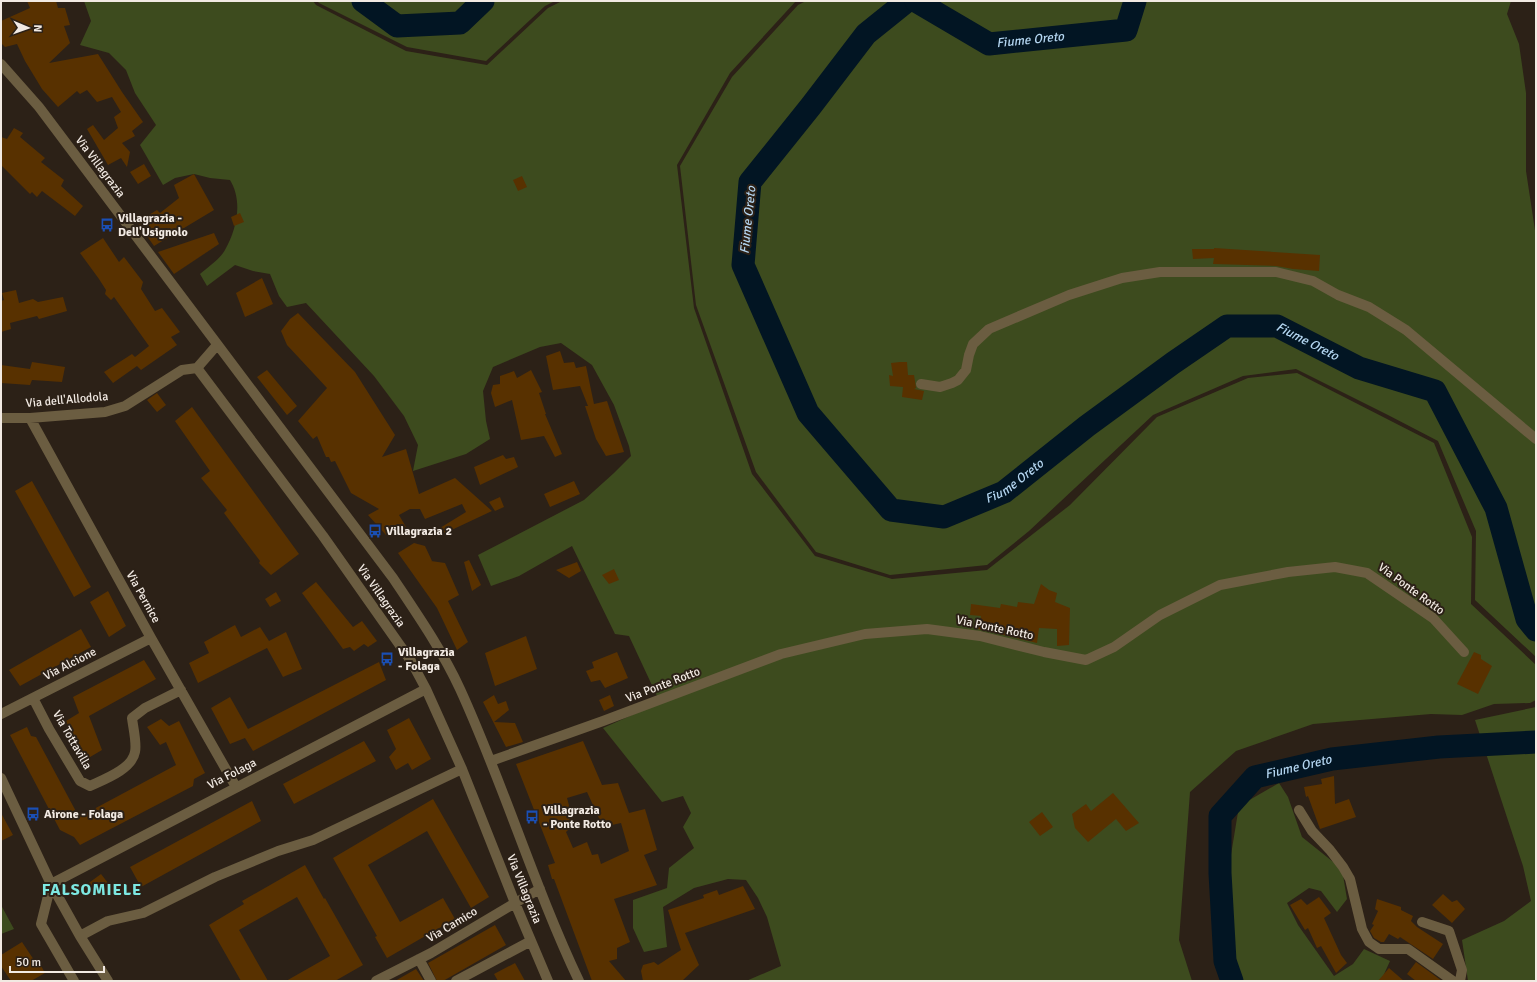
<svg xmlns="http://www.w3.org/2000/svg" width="1537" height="982" font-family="Signika,sans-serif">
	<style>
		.green { fill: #3d4b1e }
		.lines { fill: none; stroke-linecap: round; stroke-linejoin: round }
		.river { stroke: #021523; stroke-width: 23 }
		.building { fill: #583100; fill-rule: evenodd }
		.minor { stroke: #6b5d41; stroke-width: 10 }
		.labels { text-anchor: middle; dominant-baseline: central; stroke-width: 4; stroke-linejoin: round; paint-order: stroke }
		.street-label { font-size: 12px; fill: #f2eae3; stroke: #2c2117 }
		.poi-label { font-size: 12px; font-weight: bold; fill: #f2eae3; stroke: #2c2117; text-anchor: start }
		.water-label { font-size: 13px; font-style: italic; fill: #b3d5f0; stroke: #2c2117 }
		.district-label { font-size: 16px; font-weight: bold; letter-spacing: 1px; fill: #7de8e2; stroke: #2c2117 }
	</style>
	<rect width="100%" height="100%" fill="#2c2117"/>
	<path class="green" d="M84 1H313L316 5 406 51 487 65 548 8 562 1H796L730 73 677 165 694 308 752 474 815 556 892 579 987 570 1070 505 1157 417 1248 378 1297 373 1434 443 1472 537 1471 604 1536 665V700L1530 703 1494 704 1462 715 1431 714 1313 724 1236 751 1190 792 1179 940 1192 981H746L781 966 767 917 758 898 746 880 728 879 694 888 663 907 667 947 644 952 633 928V900L667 888 669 868 694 848 683 827 691 813 683 796 662 802 603 728 650 707 657 696 629 636 615 634 572 546 519 576 491 586 478 555 584 500 614 473 631 456 629 446 614 405 592 365 561 343 540 347 493 367 483 391 486 421 490 439 466 454 413 471 418 445 404 416 374 376 306 303 287 307 279 296 270 274 253 271 235 265 207 286 200 274C208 267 220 259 225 250 237 229 243 201 230 180L210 178 194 174 175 178 163 185 140 145 156 125 135 93 126 70 109 53 80 45 91 21Z
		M317 1H555L545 6 486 61 407 47 319 3Z
		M806 1H1511L1507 14 1519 44 1526 93V171L1536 237V657L1475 600 1476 531 1438 441 1388 415 1296 369 1243 376 1153 415 1029 531 987 565 890 575 816 552 756 472 696 305 680 166 732 77 798 5Z
		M1536 707V981H1468L1462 940 1504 921 1531 901 1523 866 1475 720Z
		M1279 783 1288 797 1302 837 1342 869 1347 899 1337 912 1321 891 1309 888 1287 903 1298 925 1334 976 1353 964 1364 949 1390 961 1381 981H1243L1239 975 1231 929 1229 867 1239 806Z
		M1 905 14 929 1 934Z"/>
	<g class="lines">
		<g class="river">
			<path d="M363 1 397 26 460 23 483 1"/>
			<path id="s1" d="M907 1 866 34 811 106 750 182 743 265 808 413 891 510 944 517 1004 492 1087 426 1173 363 1227 326H1277L1359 368 1435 391 1496 508 1527 619 1536 630"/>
			<path id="s2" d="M916 1 989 44 1126 30 1135 1"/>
			<path id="s3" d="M1232 981 1225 961 1220 873V816L1255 777 1332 759 1439 747 1536 742"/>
		</g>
	</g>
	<path class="building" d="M27 1H56L58 8H65L70 25 64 26 70 43 49 63 98 54 122 92 143 122 132 131 135 136 122 143 130 152 127 167 121 158 108 165 87 129 93 125 104 140 118 128 114 117 121 112 112 97 97 102 87 90 80 94 77 91 58 107 42 89 25 61 17 44 5 47 1 43V21L30 8Z
		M14 128 23 133 20 137 45 158 41 162 64 180 61 186 83 206 75 216 42 191 37 197 32 192 30 194 1 165V137L7 139Z
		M144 164 151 176 138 184 130 172Z
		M194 174 214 210 154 246 137 222 157 210 160 213 179 198 174 185Z
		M522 176 527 187 518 191 513 180Z
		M240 213 244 222 234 226 231 217Z
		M214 233 219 244 174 274 158 252Z
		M103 238 119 262 124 257 143 282 141 289 155 311 162 308 180 332 171 337 177 345 141 370 137 366 113 383 104 372 132 354 135 357 149 346 114 297 111 300 105 294 106 290 99 279 80 253Z
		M1214 248 1320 255 1319 271 1293 269 1276 266 1213 264 1214 258 1193 259 1192 249H1214Z
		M262 278 273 304 245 317 236 293Z
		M16 290 19 303 33 299 38 302 63 297 67 311 39 319 37 316 10 323 11 329 1 332V301L4 300 2 293Z
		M298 313 355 372 395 435 382 457 406 449 419 494 455 478 492 511 443 534 440 528 466 512 462 504 425 519 420 509H410L399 515 406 527 386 535 368 515 379 509 351 493 335 461 331 462 329 457H326L317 436 313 439 298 421 327 388 287 345 281 331 290 319Z
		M560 351 564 363 574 362 576 368 586 366 594 404 607 401 624 452 606 456 596 439 585 406H588L580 386 553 390 546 356Z
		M32 362 65 367 62 382 32 380 30 385 1 383V365L30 369Z
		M900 362H907L908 375H914L916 388 914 389 924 391 922 400 902 397 903 387 890 386 889 375 893 376 891 363Z
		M267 370 297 406 287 415 257 377Z
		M531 370 542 392 539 393 546 414H545L562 454 555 457 544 436 521 440 512 400 495 407 491 393 493 385 500 384V376L514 371 517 378Z
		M157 393 166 405 157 412 147 400Z
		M192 407 299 554 271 575 259 563 260 561 224 513 227 510 201 478 210 471 175 421Z
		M503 455 506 459 514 457 518 467 480 485 474 467Z
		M32 481 91 587 74 597 15 491Z
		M574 481 580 494 550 507 544 494Z
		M500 497 504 507 495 511 489 502Z
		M414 543 425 546 432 561H431L445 563 459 595 448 601 468 642 457 650 437 608 398 553Z
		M469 560 481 585 472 591 464 562Z
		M577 562 581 571 569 578 556 570Z
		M614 569 619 580 609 584 602 575Z
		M316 582 353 627 362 621 377 641 368 647 364 644 354 651 350 647 343 649 302 593Z
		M1041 584 1049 590 1057 593 1055 602 1070 608 1069 645 1057 646V629L1039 628 1037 643 978 629 981 616 970 615 971 604 1000 608 1001 604 1017 607 1018 602 1034 604Z
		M108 591 126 626 109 637 90 602Z
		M276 592 281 601 270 607 265 599Z
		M235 625 241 637 260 627 269 641 286 632 302 669 283 677 267 648 198 683 189 663 209 653 204 642Z
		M81 629 91 647 20 686 9 670Z
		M526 636 537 669 495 686 485 653Z
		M617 652 628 678 605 688 600 680 591 682 586 671 594 668 592 662Z
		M1474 652 1481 655V659L1492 666 1478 694 1457 684Z
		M144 660 156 679 89 716 102 750 85 760 66 721 79 713 73 697Z
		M379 662 386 680 253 751 245 738 230 744 211 708 230 697 248 729Z
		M494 695 498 704 506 701 509 710 494 722 515 723 523 742 506 747 483 702Z
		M610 695 614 706 604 711 599 700Z
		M409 718 431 759 412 770 408 763 396 770 389 757 396 749 387 730Z
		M161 719 169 726 179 721 205 773 194 779 193 786 80 845 74 837 60 830 10 735 27 727 31 736 36 737 79 817 176 765 166 742 160 745 147 727Z
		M364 741 376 761 294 804 283 784Z
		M583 741 602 785 618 783 629 813 645 809 657 850 644 855 657 885 614 899 630 942 617 948V959L609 961 626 981H592L554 879H552L548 865 555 863 516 764ZM587 792 603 827 621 823 629 851 601 864 598 854 592 855 587 842 573 848 566 832 574 824 567 798Z
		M1334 776 1335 804 1349 799 1356 817 1320 829 1308 796 1306 797 1304 787 1322 784 1321 779Z
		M1113 793 1139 823 1126 831 1116 819 1088 842 1075 828 1072 814 1086 804 1091 811Z
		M433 799 489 897 471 908 427 831 368 865 400 922 443 898 455 919 387 958 375 937 377 936 333 858Z
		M252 801 261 821 141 887 130 867Z
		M1042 812 1053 827 1040 836 1029 822Z
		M1 813 13 835 1 841Z
		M305 865 324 899 325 898 363 965 335 981H286L330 956 297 897 239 930 268 981H241L209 925 244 904 242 901Z
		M101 874 108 883 92 893 86 885Z
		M743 886 755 909 685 933 699 965 682 981H643L641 971 643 965 654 962 658 965 681 950 668 910 704 898 703 895 717 890 719 895Z
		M1443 894 1452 902 1457 900 1465 909 1452 923 1432 905Z
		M1319 897 1331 913 1324 918 1341 955 1347 963 1336 973 1321 946 1317 948 1308 928 1305 930 1290 905 1301 899 1307 905Z
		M1377 899 1401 907V910L1413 916 1411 921 1417 927 1443 944 1433 959 1400 937 1398 939 1389 934 1384 942H1381L1374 938 1370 931 1374 925 1372 924 1378 911 1375 909Z
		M495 925 506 945 443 981H437L428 963Z
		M22 942 36 963 39 962 45 973 31 981H11L1 966V955Z
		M1416 962 1442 981H1416L1407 974Z
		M515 963 525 981H498L494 974Z
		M1389 968 1404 981H1378Z
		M416 969 424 981H395Z"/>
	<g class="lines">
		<path class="minor" d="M1 64 39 107 393 578C417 614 442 650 460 689 504 785 534 886 579 981
			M197 368 323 536 411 661 426 689 462 769 515 903 548 981
			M197 368 217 345
			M921 384 940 387 952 383 958 380 966 370 969 355 973 344 989 329 1069 295 1122 278 1160 272H1276L1313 281 1338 295 1369 307 1406 330 1536 439
			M1 418H30L105 412 125 406 182 370 197 368
			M30 418 151 638 236 787
			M33 698 49 729 80 781 90 786C105 779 132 769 135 752 137 743 133 727 132 718L145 708 181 690
			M1 714 151 638
			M491 761 603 721 781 654 865 634 927 629 980 636 1044 652 1086 660 1114 647 1160 615 1220 585 1288 572 1335 567 1367 573 1433 618 1464 652
			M1 778 51 884 80 936 108 981
			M1299 810 1312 831 1330 850 1343 867 1350 879 1362 929 1369 942 1379 949H1408L1453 981
			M1422 922 1449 931 1462 970 1460 981
			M80 936 108 921 143 913 215 877 278 851 313 840 462 769
			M419 959 431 981
			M74 981 41 924 51 884 426 689
			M376 981 431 953 515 903 540 889
			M456 981 531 941"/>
	</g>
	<defs>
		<g id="bus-bare" transform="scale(1.08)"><path d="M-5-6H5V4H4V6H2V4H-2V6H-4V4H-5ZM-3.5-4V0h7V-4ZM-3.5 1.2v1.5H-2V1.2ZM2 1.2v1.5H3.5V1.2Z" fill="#1a4fb4" stroke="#2c2117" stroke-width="2.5" paint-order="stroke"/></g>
	</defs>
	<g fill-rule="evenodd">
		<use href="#bus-bare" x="107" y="225"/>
		<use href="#bus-bare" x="375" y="531"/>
		<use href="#bus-bare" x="387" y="659"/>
		<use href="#bus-bare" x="33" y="814"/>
		<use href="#bus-bare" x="532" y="817"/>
	</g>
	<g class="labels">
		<g class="street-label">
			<text transform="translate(100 167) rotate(53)">Via Villagrazia</text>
			<text transform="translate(67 400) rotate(-5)">Via dell'Allodola</text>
			<text transform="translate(1411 589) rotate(36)">Via Ponte Rotto</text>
			<text transform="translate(381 596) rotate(55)">Via Villagrazia</text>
			<text transform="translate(143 597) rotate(61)">Via Pernice</text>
			<text transform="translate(995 628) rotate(12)">Via Ponte Rotto</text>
			<text transform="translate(70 664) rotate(-27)">Via Alcione</text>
			<text transform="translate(663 685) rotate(-21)">Via Ponte Rotto</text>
			<text transform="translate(72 740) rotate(60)">Via Tottavilla</text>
			<text transform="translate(232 774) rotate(-27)">Via Folaga</text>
			<text transform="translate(524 889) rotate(68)">Via Villagrazia</text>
			<text transform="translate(452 925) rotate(-31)">Via Camico</text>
		</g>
		<g class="poi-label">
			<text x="118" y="218">Villagrazia -<tspan x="118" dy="14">Dell'Usignolo</tspan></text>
			<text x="386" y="531">Villagrazia 2</text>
			<text x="398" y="652">Villagrazia<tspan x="398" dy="14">- Folaga</tspan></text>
			<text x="543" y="810">Villagrazia<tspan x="543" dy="14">- Ponte Rotto</tspan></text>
			<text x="44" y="814">Airone - Folaga</text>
		</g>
		<g class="water-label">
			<text stroke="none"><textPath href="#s2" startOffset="126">Fiume Oreto</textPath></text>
			<text transform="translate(748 220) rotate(-84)">Fiume Oreto</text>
			<text stroke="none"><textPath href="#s1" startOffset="1094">Fiume Oreto</textPath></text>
			<text stroke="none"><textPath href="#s1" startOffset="746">Fiume Oreto</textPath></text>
			<text stroke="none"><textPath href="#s3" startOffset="263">Fiume Oreto</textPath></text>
		</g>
		<g class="district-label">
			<text x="92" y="890">FALSOMIELE</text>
		</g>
	</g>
	<rect width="1537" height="982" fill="none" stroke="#f2eae3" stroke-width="4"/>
	<g transform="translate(28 28) rotate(92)" stroke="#2c2117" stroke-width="3" paint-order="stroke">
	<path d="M0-3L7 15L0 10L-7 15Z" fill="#f2eae3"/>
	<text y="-6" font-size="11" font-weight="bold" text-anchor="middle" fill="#f2eae3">N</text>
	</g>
	<path d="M10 966v6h94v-6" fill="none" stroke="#f2eae3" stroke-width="2"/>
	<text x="16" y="966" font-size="12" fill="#f2eae3" stroke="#2c2117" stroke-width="3" paint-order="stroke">50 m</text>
</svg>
